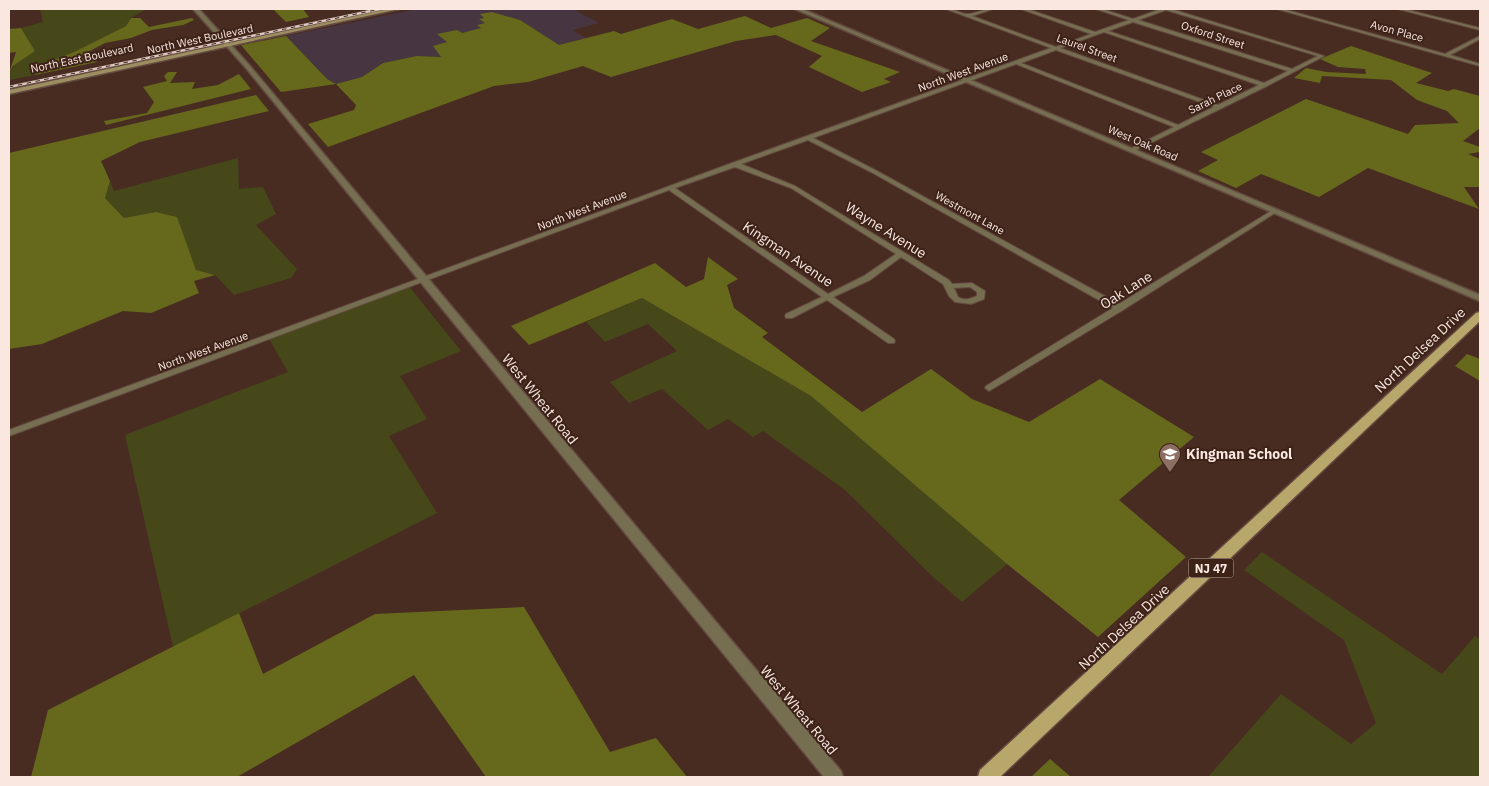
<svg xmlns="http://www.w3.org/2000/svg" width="1489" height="786" font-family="'IBM Plex Sans',sans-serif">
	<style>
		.industrial { fill: #473641 }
		.green { fill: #46481a }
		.forest { fill: #66691c }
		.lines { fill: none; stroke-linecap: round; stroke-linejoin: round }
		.minor-casing { stroke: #644a40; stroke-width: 2 }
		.tertiary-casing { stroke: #644a40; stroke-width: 3 }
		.secondary-casing { stroke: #644a40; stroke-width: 3 }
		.primary-casing { stroke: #644a40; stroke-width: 3 }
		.minor { fill: #766e51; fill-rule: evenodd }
		.tertiary { fill: #766e51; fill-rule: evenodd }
		.secondary { fill: #9c8e60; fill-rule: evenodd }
		.primary { fill: #b8a76a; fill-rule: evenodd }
		.rail-casing { stroke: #dbc8c0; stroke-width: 2.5 }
		.rail { stroke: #3d2218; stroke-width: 1; stroke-dasharray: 4.5; stroke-linecap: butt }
		.labels { text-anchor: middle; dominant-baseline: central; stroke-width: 4; stroke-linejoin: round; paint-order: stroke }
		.far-street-label { font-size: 11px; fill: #f9e7e0; stroke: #3d2218 }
		.shield { fill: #3d2218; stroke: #c1aca4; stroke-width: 1 }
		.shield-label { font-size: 12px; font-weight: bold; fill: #f9e7e0 }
		.street-label { font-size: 14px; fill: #f9e7e0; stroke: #3d2218 }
		.poi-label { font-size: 14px; font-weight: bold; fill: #f9e7e0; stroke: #3d2218; text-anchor: start }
	</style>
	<rect width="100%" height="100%" fill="#482c22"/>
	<path class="industrial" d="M417 9H573L599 23 572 30 586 38 559 45 520 20 492 12 481 14 485 18 480 19 485 23 478 25 482 28 462 33 437 34 448 42 441 57 417 56 383 63 362 77 336 84 327 79 286 36Z"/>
	<path class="green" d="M40 9H146L131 18 126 26 74 52 39 66 35 75 9 80C9 65 23 59 35 51L21 28 43 22Z
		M238 158 239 189 263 187 276 214 256 225 297 269 291 278 234 295 215 275 196 270 176 217 156 212 124 218 105 198 110 181 114 191Z
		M408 285 461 351 400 376 427 419 389 436 437 513 173 647 125 435 288 372 268 337Z
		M642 298 811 396 1007 564 962 602 932 576 845 490 763 431 753 437 728 419 708 430 662 389 629 403 610 382 677 351 648 324 605 342 586 322Z
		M1262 552 1442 674 1475 636 1480 639V777H1208L1281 694 1351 744 1376 723 1344 640 1244 570Z"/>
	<path class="forest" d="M273 9H303L309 17 286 22Z
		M492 12 520 20 559 45 614 31 621 34 672 19 698 29 745 16 771 28 807 18 830 28 811 41 900 72 884 79 891 82 862 92 809 67 822 56 776 35 736 41 611 77 583 66 528 82 494 86 328 147 308 124 354 110 356 105 336 84 281 92 241 45 286 36 327 79 336 84 362 77 383 63 417 56 441 57 433 46 447 42 437 34 457 30 462 33 481 28 477 25 485 23 479 19 484 18 480 14Z
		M131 18H140L149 27 192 18 194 20 183 25 152 30 131 38 105 43 88 52 97 62 35 75 39 66 74 52 126 26Z
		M9 26 10 29 21 28 35 51 13 66 9 73 16 52 9 53Z
		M1351 46 1432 73 1416 83 1448 91 1454 89 1480 96V128L1463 141 1480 147V152L1468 154 1480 159V187H1464L1479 209 1368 168 1319 197 1261 174 1236 188 1198 171 1218 160 1201 152 1306 99 1408 134 1415 125 1459 123 1447 111 1417 100 1391 80 1322 76 1320 83 1294 78 1306 68 1326 72 1366 74 1365 69 1338 67 1320 59Z
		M168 72H177L170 83 195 82 192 89 218 85 239 74 251 89 106 125 104 121 147 113 154 102 143 87 167 81 164 76Z
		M256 95 269 111 140 142 101 161 110 181 105 198 124 218 156 212 177 217 196 270 215 275 194 281 199 293 151 313 123 311 42 344 9 349V153Z
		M708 257 738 279 727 285 734 308 768 333 762 337 862 412 931 369 972 399 1029 422 1100 379 1194 437 1119 500 1186 557 1098 637 1007 564 811 396 642 298 529 345 511 326 655 263 686 287 704 279Z
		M1467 354 1480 359V381L1455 366Z
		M524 607 610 752 656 738 687 777H486L414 675 237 777H31L48 710 239 613 263 674 375 614Z
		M1050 759 1071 777H1031Z"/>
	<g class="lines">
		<g class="minor-casing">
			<path id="minor" d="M946 9C954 8 962 15 969 14 977 13 984 9 993 9L972 16 1056 47 1091 34 1021 9H1027L1095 32 1129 20 1096 9H1102L1133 19 1161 9H1171L1324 56 1267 86 1132 152 1130 151V149L1174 127 1016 64 813 138 875 170 1119 304 1273 210 1275 209 1278 211 1123 310 989 391 985 388 986 386 1113 308 871 172 808 140 741 164 795 186 949 280 952 284 972 283 985 291 984 299 971 304 955 302 949 296 943 284 901 257 870 280 833 297 894 339 895 341 894 343H888L827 300 792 318H786L785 316 786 314 822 297 669 190 9 436V430L732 163 1051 48ZM1166 10 1318 56 1292 69 1138 20ZM1133 22 1288 71 1264 83 1108 31ZM1104 32 1259 85 1218 105 1060 48ZM1056 50 1214 107 1178 125 1021 63ZM735 167 791 188 896 254 864 276 828 294 675 188ZM970 287 977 292V296C970 299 965 301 958 297L954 288Z
				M1277 9H1283L1445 54 1480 36V39L1450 55 1480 64V66Z
				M1398 9H1404L1480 28V30Z"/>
		</g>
		<g class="tertiary-casing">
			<path id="tertiary" d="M193 9H199L250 66 841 771 843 777H824L246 68Z
				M795 9H802L1480 295V301Z"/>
		</g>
		<g class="secondary-casing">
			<path id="secondary" d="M388 9H399L9 94V90Z"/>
		</g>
		<g class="primary-casing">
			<path id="primary" d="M1480 312V321L1000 777H978L980 770 1476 313Z"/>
		</g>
		<use href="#minor" class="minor"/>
		<use href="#tertiary" class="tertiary"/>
		<use href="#secondary" class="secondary"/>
		<use href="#primary" class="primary"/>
		<g class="rail-casing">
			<path id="rail" d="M9 87 380 9"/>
		</g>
		<use href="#rail" class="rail"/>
	</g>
	<defs>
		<g id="school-pin" transform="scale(1.125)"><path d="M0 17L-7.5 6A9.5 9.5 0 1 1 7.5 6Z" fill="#8d6e63" stroke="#3d2218"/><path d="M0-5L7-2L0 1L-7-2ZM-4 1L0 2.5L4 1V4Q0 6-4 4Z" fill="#fff"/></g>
	</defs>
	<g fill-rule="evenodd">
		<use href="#school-pin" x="1170" y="454"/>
	</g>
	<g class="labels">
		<g class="far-street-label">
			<text transform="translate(1397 31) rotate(15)">Avon Place</text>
			<text transform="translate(1213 35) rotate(18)">Oxford Street</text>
			<text transform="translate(200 39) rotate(-12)">North West Boulevard</text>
			<text transform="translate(1087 48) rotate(20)">Laurel Street</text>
			<text transform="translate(82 58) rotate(-12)">North East Boulevard</text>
			<text transform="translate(963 72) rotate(-20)">North West Avenue</text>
			<text transform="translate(1215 98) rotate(-26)">Sarah Place</text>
			<text transform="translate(1143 143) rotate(23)">West Oak Road</text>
			<text transform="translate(582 210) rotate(-21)">North West Avenue</text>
			<text transform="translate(970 213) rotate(29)">Westmont Lane</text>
			<text transform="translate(203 351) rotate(-20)">North West Avenue</text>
		</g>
		<rect class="shield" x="1188.5" y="558.5" width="45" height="19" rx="4"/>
		<g class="shield-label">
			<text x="1211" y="568">NJ 47</text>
		</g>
		<g class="street-label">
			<text transform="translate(886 230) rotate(32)">Wayne Avenue</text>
			<text transform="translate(788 254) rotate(34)">Kingman Avenue</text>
			<text transform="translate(1126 290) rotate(-32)">Oak Lane</text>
			<text transform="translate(1420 350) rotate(-43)">North Delsea Drive</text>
			<text transform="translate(540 399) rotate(51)">West Wheat Road</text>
			<text transform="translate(1124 627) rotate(-43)">North Delsea Drive</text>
			<text transform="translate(799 710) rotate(50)">West Wheat Road</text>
		</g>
		<g class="poi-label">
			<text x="1186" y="454">Kingman School</text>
		</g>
	</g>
	<rect width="1489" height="786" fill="none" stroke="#f9e7e0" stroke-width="20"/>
</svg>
